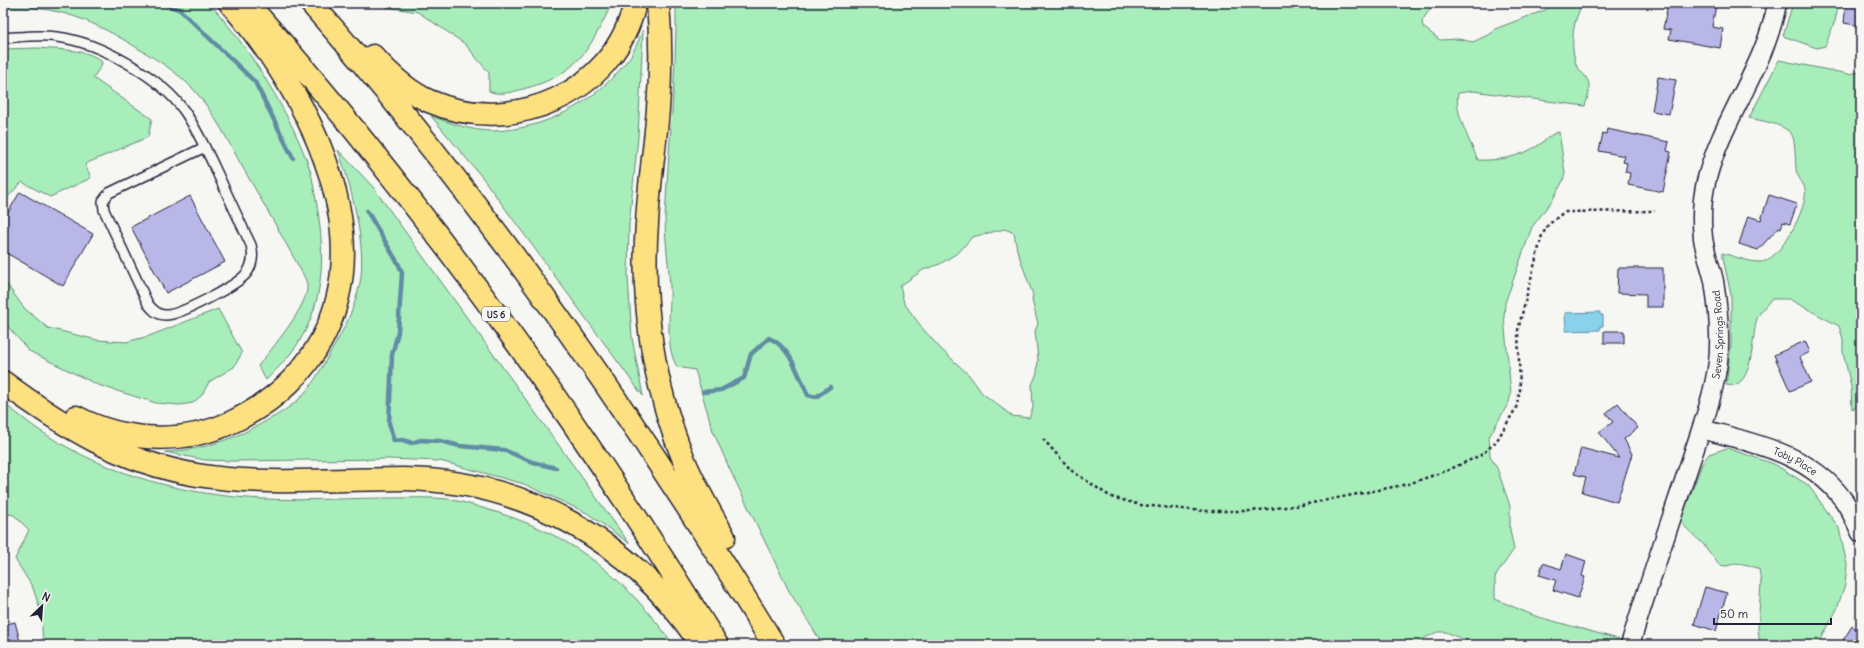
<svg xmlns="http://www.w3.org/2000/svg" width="1864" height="648" font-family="Delius,sans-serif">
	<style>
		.green { fill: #a8eeba; stroke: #65887a; fill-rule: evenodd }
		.water { fill: #8ad2eb; stroke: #608ca5 }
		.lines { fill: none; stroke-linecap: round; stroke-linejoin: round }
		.stream { stroke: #608ca5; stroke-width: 4.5 }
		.building { fill: #b9b7e8; stroke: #22223b }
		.lane-casing { stroke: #22223b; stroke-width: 12 }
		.street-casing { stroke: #22223b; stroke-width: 21 }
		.highway-casing { stroke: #22223b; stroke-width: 25 }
		.path { stroke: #22223b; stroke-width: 2.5; stroke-dasharray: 3 3; stroke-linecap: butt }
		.lane { stroke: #f6f6f2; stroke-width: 9 }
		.street { stroke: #f6f6f2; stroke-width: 18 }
		.highway { stroke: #fde080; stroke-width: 22 }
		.labels { text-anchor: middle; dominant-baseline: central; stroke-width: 4; stroke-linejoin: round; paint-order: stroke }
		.shield { fill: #f6f6f2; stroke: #626272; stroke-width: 1 }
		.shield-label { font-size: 9px; font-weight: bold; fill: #22223b }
		.street-label { font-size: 10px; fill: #22223b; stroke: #f6f6f2 }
	</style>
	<rect width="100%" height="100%" fill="#f6f6f2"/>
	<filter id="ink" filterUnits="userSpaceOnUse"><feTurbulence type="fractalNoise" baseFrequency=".025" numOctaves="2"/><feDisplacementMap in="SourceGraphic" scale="8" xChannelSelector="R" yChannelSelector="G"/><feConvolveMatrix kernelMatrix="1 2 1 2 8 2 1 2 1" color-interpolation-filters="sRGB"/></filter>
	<g filter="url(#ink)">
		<path class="green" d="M3 3H209C247 44 293 117 310 170 313 180 314 190 316 200 324 244 326 292 304 333 295 351 280 366 266 380L258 366C270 351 310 304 307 285 307 282 305 279 304 276 284 240 264 204 243 168 228 141 214 112 193 89 178 73 158 60 139 49 94 21 57 4 3 8Z
			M380 3H612C589 51 577 75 523 89 513 92 498 96 489 91V73L465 44 418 12 386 7Z
			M676 3H1434L1422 21 1423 27 1440 40 1458 39 1473 42 1492 33 1495 29 1545 10 1556 3H1583C1573 21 1570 41 1575 61 1577 70 1583 72 1587 79 1592 86 1587 99 1585 106L1473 91 1458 93C1454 113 1470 141 1478 160 1501 161 1524 156 1543 142 1549 137 1551 134 1559 132L1565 173 1563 181 1553 199 1532 227 1505 303 1504 317 1511 394 1509 402 1489 437 1490 456 1497 468 1510 506V530L1514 549 1495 577V599L1535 616 1622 640 1620 645H1476L1446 632H1437L1421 640 1419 645H823L789 591 730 470 713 431 695 370 677 367C664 344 671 313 670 287 669 265 665 243 665 220 668 148 677 76 676 3ZM1005 229 1014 233 1017 250 1033 295 1032 300 1038 324 1035 331 1038 359 1037 373 1032 385 1033 408 1029 418 1012 416 982 393 969 375 940 348 923 329 904 303 900 286 923 270 940 264 959 252 972 237Z
			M1793 3H1839L1835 21 1825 46 1817 48 1783 36Z
			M643 30 638 137 629 224 628 277 632 338 643 396 482 177 431 116C450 123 472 131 492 131 544 130 595 103 626 62 634 53 638 41 643 30Z
			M38 48C57 50 88 48 102 62L101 66 93 78 152 119 148 137 85 164 91 178 50 197 22 182 3 202V49Z
			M1779 60 1848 74 1861 72V404L1858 407 1852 409 1851 386 1843 352V339L1839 326 1789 299H1771C1767 305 1759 312 1757 319 1751 337 1755 391 1726 385L1731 345V295L1722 253C1734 256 1748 262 1760 262 1779 263 1809 206 1805 189 1803 182 1797 177 1796 169 1795 160 1796 137 1790 132 1779 123 1762 121 1749 118Z
			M338 150 373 187 629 543 587 513 524 484 440 461 388 459 233 461 205 460 165 452C203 450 235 439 268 420 279 414 289 408 298 400 312 387 321 369 330 353 343 332 355 308 360 283 367 246 351 185 338 150Z
			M3 279 24 308 48 328 97 340 126 342 149 336 218 309 242 353 234 367 209 382 202 395 193 403 180 405 156 403 98 385 29 351 3 321Z
			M3 403C16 412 28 423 42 432 107 475 187 496 265 499 307 501 350 498 392 498 410 498 430 497 448 499 465 502 482 508 499 513 578 538 625 579 674 645H43L41 613 33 588 15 559 29 530 14 515 3 513Z
			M1727 448 1774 464 1808 485 1839 528 1847 565 1845 584 1837 609 1818 645H1760L1758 629 1761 582 1759 569 1749 565 1736 563 1727 566 1719 565 1704 545 1680 522 1702 464 1709 454Z"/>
		<path class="water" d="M1600 312V315H1603V326H1600V330L1566 331 1565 313Z"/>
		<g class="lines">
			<path class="stream" d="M164 3 180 10 255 82 293 158
				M367 211 399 265 402 273 398 332 392 355 389 423 394 441 403 440 412 443 420 440 440 441 460 446 504 450 532 462 556 468
				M703 392 721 390 744 378 751 354 769 338C791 347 798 375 808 395L816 397 830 387"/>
		</g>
		<path class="building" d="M1672 3H1706L1716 5 1712 27 1723 29 1720 48 1669 39 1671 30 1663 29 1668 4 1672 5Z
			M1846 3H1861V26L1844 23Z
			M1658 77 1676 80 1669 114 1652 111Z
			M1607 129 1669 142 1667 151 1671 152 1663 192 1628 185 1630 173 1625 172 1627 163 1623 162 1625 156 1599 151 1603 133 1606 134Z
			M20 192 93 234 63 286 3 251V221Z
			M1769 195 1797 204 1790 224 1783 222 1781 228 1779 227 1758 250 1739 244 1748 216 1761 220Z
			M190 196 225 262 166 293 131 227Z
			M1618 268H1663V307H1646V294L1617 293Z
			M1604 331H1624V343H1604Z
			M1805 341 1810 352 1800 357 1811 382 1790 391 1774 355Z
			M1618 403 1638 428 1624 439 1632 454 1617 502 1582 492 1586 477 1574 474 1581 448 1619 458 1599 432 1613 422 1606 413Z
			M1566 554 1586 561 1582 576 1585 577 1578 598 1553 590 1556 580 1539 575 1543 563 1561 569Z
			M1705 587 1727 593 1716 631 1694 624Z
			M15 622 21 645H3V625Z
			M1852 626 1861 632V645H1840Z"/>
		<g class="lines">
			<g class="lane-casing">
				<path id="lane" d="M3 38C21 37 39 34 57 37 99 42 161 77 185 112 197 130 206 149 215 168 227 194 239 220 251 245 254 256 253 265 246 274 237 285 179 316 165 315 157 315 152 309 148 304L104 210 103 201 109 193 205 147"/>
			</g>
			<g class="street-casing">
				<g id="street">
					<path id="s1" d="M1702 429C1753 443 1808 453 1842 498 1850 508 1855 521 1861 533"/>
					<path id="s2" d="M1630 645C1647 588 1667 532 1686 475 1698 438 1713 400 1718 362 1721 335 1718 307 1714 281 1711 267 1705 253 1703 238 1701 219 1702 197 1707 178 1723 117 1766 66 1777 3"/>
				</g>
			</g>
			<g class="highway-casing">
				<path id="highway" d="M247 3C423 202 578 419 717 645
					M311 3C485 202 637 420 774 645
					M658 3C661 38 661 74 658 109 655 147 649 185 647 223 641 303 653 385 684 460 695 487 710 512 724 537
					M373 56C389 74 407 91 429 101 511 137 615 94 635 3
					M3 382C64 427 121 462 197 475 265 486 335 479 403 479 526 480 630 541 698 640
					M76 417C124 442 183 445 232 422 270 404 302 376 322 339 381 227 303 89 230 3"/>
			</g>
			<path class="path" d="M1043 439 1072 471 1111 497 1141 505 1204 511H1250L1302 505 1408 484 1446 471 1481 455 1496 442 1516 408 1520 390 1518 330 1542 235 1548 225 1564 212 1655 211"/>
			<use href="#lane" class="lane"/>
			<use href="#street" class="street"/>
			<use href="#highway" class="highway"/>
		</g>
	</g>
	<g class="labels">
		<rect class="shield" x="482" y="307" width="28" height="14" rx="3"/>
		<g class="shield-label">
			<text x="496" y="314">US 6</text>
		</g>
		<g class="street-label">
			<text stroke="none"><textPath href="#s2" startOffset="324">Seven Springs Road</textPath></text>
			<text stroke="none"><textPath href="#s1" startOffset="99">Toby Place</textPath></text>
		</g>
	</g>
	<rect width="1864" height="648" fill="none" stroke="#f6f6f2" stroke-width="16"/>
	<rect x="8" y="8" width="1848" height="632" fill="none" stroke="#22223b" stroke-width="1.5" filter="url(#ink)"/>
	<g transform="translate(42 606) rotate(25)" stroke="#f6f6f2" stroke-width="3" paint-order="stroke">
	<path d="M0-3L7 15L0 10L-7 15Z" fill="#22223b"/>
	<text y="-6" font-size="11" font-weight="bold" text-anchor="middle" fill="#22223b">N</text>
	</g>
	<path d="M1714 618v6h117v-6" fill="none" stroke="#22223b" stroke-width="2"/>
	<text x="1720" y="618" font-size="12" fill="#22223b" stroke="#f6f6f2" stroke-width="3" paint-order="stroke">50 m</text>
</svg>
